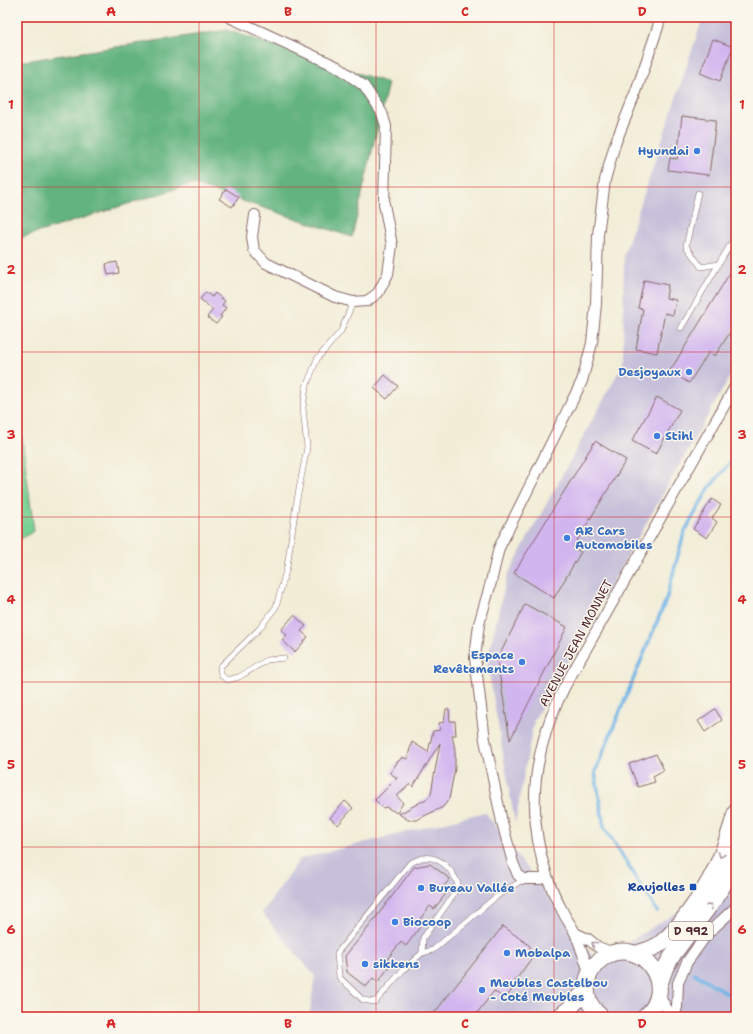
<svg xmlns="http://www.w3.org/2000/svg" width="753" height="1034" font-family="'Shantell Sans',sans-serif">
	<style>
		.industrial { fill: #c6c0da }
		.green { fill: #79d196; stroke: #627860 }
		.forest { fill: #62b37f; stroke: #566955 }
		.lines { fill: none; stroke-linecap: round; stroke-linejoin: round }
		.stream { stroke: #71b5e7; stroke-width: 3.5 }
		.building { fill: #d1b5ef }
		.service-casing { stroke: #856767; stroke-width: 6 }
		.minor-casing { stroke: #856767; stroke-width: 12 }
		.primary-casing { stroke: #856767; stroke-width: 18 }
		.service { stroke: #fff; stroke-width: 5 }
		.minor { stroke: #fff; stroke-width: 10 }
		.primary { stroke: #fff; stroke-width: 16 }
		.oneway { stroke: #ae9aa0 }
		.grid { fill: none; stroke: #d62828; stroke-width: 1; stroke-opacity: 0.55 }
		.shop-dot { fill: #3f7fe0; stroke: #fbf7ec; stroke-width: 1.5 }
		.transit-dot { fill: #1a4fb4; stroke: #fbf7ec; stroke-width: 1.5 }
		.labels { text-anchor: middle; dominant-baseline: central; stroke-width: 3; stroke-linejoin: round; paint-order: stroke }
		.shield { fill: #fbf7ec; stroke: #7f6065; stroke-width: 1 }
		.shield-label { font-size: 11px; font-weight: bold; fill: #4a1f2b }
		.shop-label { font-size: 12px; font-weight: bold; fill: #366cbe; stroke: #fbf7ec; text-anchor: start }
		.street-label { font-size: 12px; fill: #4a1f2b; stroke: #fbf7ec }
		.transit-label { font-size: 12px; font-weight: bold; fill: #164399; stroke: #fbf7ec; text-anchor: end }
		.neatline { fill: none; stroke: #d62828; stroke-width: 1.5 }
		.grid-label { font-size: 13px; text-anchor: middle; font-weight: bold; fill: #d62828 }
	</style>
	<rect width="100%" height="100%" fill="#fbf7ec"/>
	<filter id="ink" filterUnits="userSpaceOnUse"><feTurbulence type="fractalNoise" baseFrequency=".025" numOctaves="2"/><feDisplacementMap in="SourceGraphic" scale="8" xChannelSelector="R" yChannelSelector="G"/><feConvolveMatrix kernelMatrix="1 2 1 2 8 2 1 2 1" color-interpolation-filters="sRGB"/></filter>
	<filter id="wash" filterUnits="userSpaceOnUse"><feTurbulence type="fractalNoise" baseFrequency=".012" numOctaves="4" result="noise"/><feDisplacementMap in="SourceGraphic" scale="16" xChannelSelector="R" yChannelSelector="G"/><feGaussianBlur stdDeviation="0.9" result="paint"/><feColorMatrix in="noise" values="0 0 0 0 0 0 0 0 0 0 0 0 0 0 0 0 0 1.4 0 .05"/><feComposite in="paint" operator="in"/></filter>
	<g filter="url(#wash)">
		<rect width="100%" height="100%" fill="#f2edd7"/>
		<path class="industrial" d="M703 17H736V366L534 720 515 823 487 661 507 576 623 364 624 254Z
			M485 812 596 961 736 877V1017H309L315 976 262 913 300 859Z"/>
		<path class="green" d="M17 399 34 531 17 541Z"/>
		<path class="forest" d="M227 30 388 83 352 237 191 184 17 239V62Z"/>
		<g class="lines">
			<path class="stream" d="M657 911 604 827 595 772 666 600 684 533 709 488 736 455
				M694 973 736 999"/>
		</g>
		<g id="blocks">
			<path class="building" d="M713 39 733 47 720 81 700 73Z
				M682 116 716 120 709 175 668 170 670 158 677 159Z
				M226 189 239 197 232 207 219 199Z
				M117 262 119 273 108 275 106 264Z
				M736 263V323L715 356 709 352 689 383 670 371Z
				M644 280 668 285 666 298 676 300 673 315 665 313 657 353 636 349 643 309 638 308Z
				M206 292 212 297 215 293 225 301 222 305 226 308 220 316 222 317 216 324 207 317 213 310 200 299Z
				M385 375 398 386 387 399 374 388Z
				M657 397 680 410 656 454 632 441Z
				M595 441 626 460 573 547 581 552 554 598 514 573Z
				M712 499 721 505 712 518 717 522 707 538 693 529Z
				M525 604 567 627 510 740 497 660Z
				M294 615 306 626 301 631 308 637 295 652 282 640 287 635 281 630Z
				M446 709H449L450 721H455L456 735H452L455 750V768L449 799 443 807 416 820H408L399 814 428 798 431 793 440 743 413 787 410 784 397 796 403 803 397 813 386 807 383 808 375 800 397 778 390 773 398 761H399L402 757 407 759 412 742 428 752 433 731 440 730 439 723 444 722Z
				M715 709 722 720 705 732 698 721Z
				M656 754 664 770 653 776 655 782 638 787 629 764Z
				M345 801 353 808 338 825 330 818Z
				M430 864 450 879 443 887 448 891 434 909 430 906 416 924 420 927 406 946 401 942 387 959 392 963 378 982 373 978 366 987 347 972 345 956 368 928 414 867Z
				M503 926 530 946 531 959 515 981 517 983 505 999 494 991 474 1017H431Z"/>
		</g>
	</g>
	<g filter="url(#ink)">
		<use href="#blocks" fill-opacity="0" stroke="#856767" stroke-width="1"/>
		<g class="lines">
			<g class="service-casing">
				<path id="service" d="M698 193 686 246 701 267 719 264
					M681 328 736 235
					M284 658 267 660 239 677 227 680 221 675 220 667 259 629 276 607 287 567 296 505 307 447 303 408 306 387 317 359 341 331 353 302
					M422 953 423 938 452 897 458 884C452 869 439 855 422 858 418 859 414 862 410 863L337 953 339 977 363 1000 375 1002 404 969 422 953 433 950 497 896 524 879"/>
			</g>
			<g class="minor-casing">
				<path id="minor" d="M229 17 338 67 364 86 382 113 386 126 384 204 392 245 388 274 378 293 367 301 353 302 335 297 266 263 254 250 252 237 255 215
					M547 877 540 879H524L518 875 513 863 502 822 485 740 475 658 479 624 490 586 499 548 582 381 592 343 596 304 598 235 605 180 615 144 636 92 658 27 660 17
					M575 933 588 939 598 947 614 953
					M590 973C584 960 581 946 575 933 572 926 566 919 563 912 557 901 551 888 547 876 525 811 534 746 565 686L736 385
					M659 996 672 1017
					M674 1017 677 1007 678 983 687 962 707 934 736 907"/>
			</g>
			<g class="primary-casing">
				<path id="primary" d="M636 954C644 951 654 949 661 943 680 928 703 894 714 872 724 853 730 832 736 812
					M659 985 665 968 674 953 710 905 727 879 736 854
					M559 1017 569 1009 587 989
					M601 1017C590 1008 585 995 587 982 589 972 595 963 604 957 642 934 680 988 645 1017"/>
			</g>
			<use href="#service" class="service"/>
			<use href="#minor" class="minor"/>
			<use href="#primary" class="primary"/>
		</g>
		<defs><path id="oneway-chevron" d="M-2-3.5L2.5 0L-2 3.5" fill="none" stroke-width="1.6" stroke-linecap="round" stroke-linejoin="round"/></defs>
		<g class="oneway">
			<use href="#oneway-chevron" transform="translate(721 855) rotate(112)"/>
			<use href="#oneway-chevron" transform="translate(710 906) rotate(-55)"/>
			<use href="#oneway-chevron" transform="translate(594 944) rotate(-142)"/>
		</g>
	</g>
	<path class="grid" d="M199 17V1017M376 17V1017M554 17V1017M17 187H736M17 352H736M17 517H736M17 682H736M17 847H736"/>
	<g class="shop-dot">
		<circle cx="697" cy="151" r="4"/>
		<circle cx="689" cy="372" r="4"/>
		<circle cx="657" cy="436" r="4"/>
		<circle cx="567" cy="538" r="4"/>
		<circle cx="522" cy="662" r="4"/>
		<circle cx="421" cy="888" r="4"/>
		<circle cx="395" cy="922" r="4"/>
		<circle cx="507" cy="953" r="4"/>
		<circle cx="365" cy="964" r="4"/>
		<circle cx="482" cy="990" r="4"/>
	</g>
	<rect class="transit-dot" x="689" y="883" width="8" height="8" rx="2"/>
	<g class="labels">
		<rect class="shield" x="669" y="922" width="44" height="18" rx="3"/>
		<g class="shield-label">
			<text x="691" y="931">D 992</text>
		</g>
		<g class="shop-label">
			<text x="689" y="151" text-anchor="end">Hyundai</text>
			<text x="681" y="372" text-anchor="end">Desjoyaux</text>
			<text x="665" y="436">Stihl</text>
			<text x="575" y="531">AR Cars<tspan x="575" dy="14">Automobiles</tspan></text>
			<text x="514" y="655" text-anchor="end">Espace<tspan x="514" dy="14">Revêtements</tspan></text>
			<text x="429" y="888">Bureau Vallée</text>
			<text x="403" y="922">Biocoop</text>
			<text x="515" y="953">Mobalpa</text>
			<text x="373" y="964">sikkens</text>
			<text x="490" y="983">Meubles Castelbou<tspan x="490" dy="14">- Coté Meubles</tspan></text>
		</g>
		<g class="street-label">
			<text transform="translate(576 643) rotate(-62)">AVENUE JEAN MONNET</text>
		</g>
		<g class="transit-label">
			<text x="685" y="887">Raujolles</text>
		</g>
	</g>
	<rect width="753" height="1034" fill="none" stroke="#fbf7ec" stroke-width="44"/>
	<rect x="22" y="22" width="709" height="990" class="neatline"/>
	<g class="grid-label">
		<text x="111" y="16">A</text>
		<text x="288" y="16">B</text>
		<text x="465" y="16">C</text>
		<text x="642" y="16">D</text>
		<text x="11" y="109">1</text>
		<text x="742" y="109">1</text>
		<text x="11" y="274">2</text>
		<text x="742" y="274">2</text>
		<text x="11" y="439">3</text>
		<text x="742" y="439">3</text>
		<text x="11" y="604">4</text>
		<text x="742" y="604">4</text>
		<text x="11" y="769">5</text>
		<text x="742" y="769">5</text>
		<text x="11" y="934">6</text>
		<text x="742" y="934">6</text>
		<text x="111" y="1028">A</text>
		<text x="288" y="1028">B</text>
		<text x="465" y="1028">C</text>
		<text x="642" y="1028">D</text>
	</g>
</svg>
